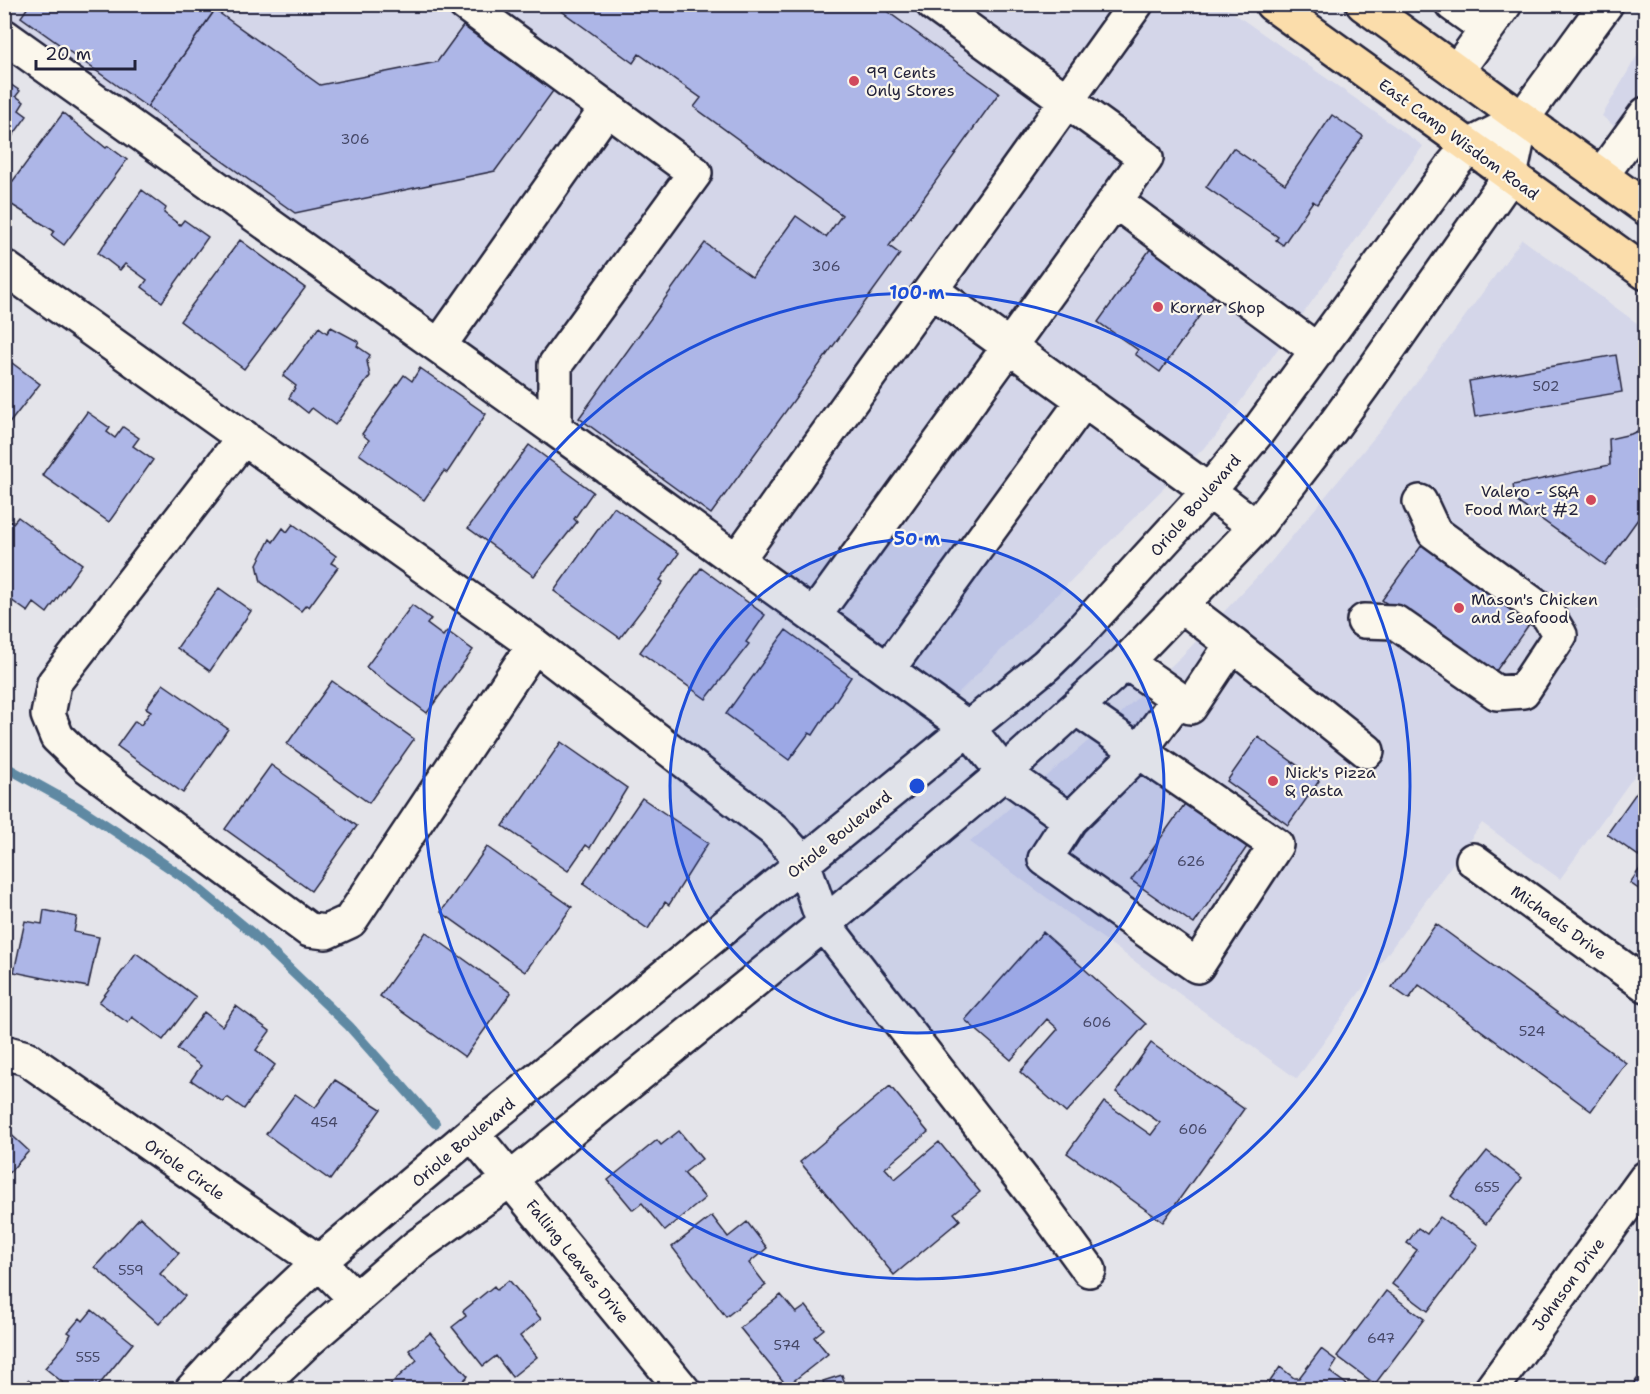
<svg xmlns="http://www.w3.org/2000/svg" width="1650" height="1394" font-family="'Shantell Sans',sans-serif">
  <rect width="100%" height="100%" fill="#e4e4ea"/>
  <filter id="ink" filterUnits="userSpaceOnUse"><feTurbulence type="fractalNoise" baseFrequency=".0167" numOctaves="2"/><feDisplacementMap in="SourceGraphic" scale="12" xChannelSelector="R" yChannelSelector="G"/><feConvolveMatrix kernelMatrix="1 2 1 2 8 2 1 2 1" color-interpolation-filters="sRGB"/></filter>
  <g filter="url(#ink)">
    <path fill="#d4d6e9" d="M5 4 1222 5 1423 146 1215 437 938 713 5 41Z
      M1645 42V152L1602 116Z
      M1522 239 1645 329 1646 597 1635 611 1645 619V761L1560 879 1482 823 1297 1079 970 842 1121 713 1184 654 1270 563 1388 421Z"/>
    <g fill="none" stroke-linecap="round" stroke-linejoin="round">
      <path stroke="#5f89a3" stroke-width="10" d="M4 766 78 807 130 841 189 881 252 933 349 1026 435 1123"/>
    </g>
    <path fill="#adb6e7" stroke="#22223b" stroke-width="1.5" d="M30 4H219L147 107 21 17Z
      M552 4H877L999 93 889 246 900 254 711 514 579 418 705 243 752 277 796 216 826 237 842 215 694 107 701 98 639 54 633 63Z
      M215 10 320 85 437 62 463 26 553 91 495 171 295 213 147 107Z
      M4 80 20 91 16 96 24 102 19 110 27 116 4 148Z
      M63 113 106 148 108 146 127 160 64 245 51 235 54 231 4 200V193Z
      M1332 115 1363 136 1317 204 1313 201 1283 245 1276 240 1278 237 1206 187 1233 148 1285 184Z
      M142 190 166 208 164 213 180 225 184 220 208 237 162 302 142 287 147 280 125 264 120 270 98 253Z
      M240 240 305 288 244 369 180 321Z
      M1151 248 1217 291 1160 372 1135 354 1138 350 1098 322Z
      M319 327 327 333 331 327 359 342 357 346 370 355 367 361 370 376 335 425 312 408 308 413 289 398 296 386 283 376Z
      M1616 355 1622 392 1475 417 1469 381Z
      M4 357 40 384 4 430Z
      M420 368 486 414 447 473 444 471 424 500 359 454 369 440 362 434 404 375 412 381Z
      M87 412 110 428 107 432 115 438 123 427 139 438 133 446 153 460 109 522 42 475Z
      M1646 427V508L1605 565 1516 501 1513 485 1610 465 1609 439 1631 434Z
      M529 445 593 492 574 519 577 522 534 576 468 528Z
      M614 507 679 553 660 580 663 582 620 638 554 591Z
      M18 517 82 564 47 613 34 603 28 612 4 595V528L10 521 13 523Z
      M293 524 336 556 331 563 338 567 309 607 306 605 301 611 261 582 257 564 270 539 273 542 283 528 287 532Z
      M1427 538 1535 616 1491 678 1382 600Z
      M701 568 765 615 746 642 749 644 706 699 640 652Z
      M219 588 251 611 210 671 177 648Z
      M412 605 431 619 427 624 443 636 447 631 473 650 427 713 366 667Z
      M786 630 851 677 813 735 809 733 789 760 726 714Z
      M332 681 414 739 369 803 287 744Z
      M163 684 228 729 183 793 117 746 135 721 141 725 151 711 146 708Z
      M1258 737 1319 781 1288 825 1227 781Z
      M561 742 627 788 590 848 586 845 568 871 503 826Z
      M271 765 357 826 311 891 225 829Z
      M1646 779V856L1643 859 1607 834Z
      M642 798 708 843 669 905 665 902 648 929 583 884Z
      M1189 798 1251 841 1194 924 1131 880Z
      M487 847 572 907 525 972 441 912Z
      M1646 860V894L1630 883Z
      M44 910 77 917 74 932 99 937 88 987 14 972 25 921 42 924Z
      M1436 924 1626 1063 1591 1111 1419 985 1409 999 1392 987Z
      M426 932 511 993 465 1057 380 996Z
      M1043 932 1146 1024 1066 1113 1020 1072 1058 1029 1047 1019 1011 1060 965 1020Z
      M136 953 196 997 163 1040 132 1017 128 1023 99 1002Z
      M236 1006 270 1031 256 1050 275 1065 244 1109 227 1097 223 1102 191 1080 201 1066 177 1049 204 1012 222 1026Z
      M1151 1043 1244 1109 1163 1222 1067 1153 1104 1102 1151 1135 1160 1123 1116 1092Z
      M335 1080 381 1109 330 1180 266 1134 295 1094 315 1108Z
      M890 1086 928 1132 885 1168 895 1179 939 1142 980 1192 954 1213 960 1220 894 1275 800 1162Z
      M4 1128 29 1151 4 1178Z
      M679 1131 702 1159 684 1173 705 1198 665 1231 642 1203 633 1210 608 1180 657 1140 661 1145Z
      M1487 1151 1522 1178 1486 1224 1451 1196Z
      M712 1216 728 1237 747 1222 767 1248 749 1263 766 1285 726 1317 672 1247Z
      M140 1217 179 1253 160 1274 185 1296 159 1324 95 1267Z
      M1440 1217 1478 1245 1428 1311 1392 1284 1417 1250 1407 1243 1418 1228 1427 1234Z
      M509 1280 541 1319 520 1336 537 1357 512 1377 496 1356 483 1366 452 1327 466 1316 463 1311 494 1286 497 1290Z
      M1386 1291 1424 1319 1375 1384 1337 1356Z
      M781 1295 796 1313 806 1306 824 1329 814 1337 828 1354 787 1386 740 1328Z
      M92 1310 133 1343 95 1390H72L45 1368 64 1346 71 1334 68 1332 80 1318 83 1321Z
      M430 1333 468 1376 453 1390H384L417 1360 409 1350Z
      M1321 1349 1337 1361 1330 1372 1354 1390H1264L1280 1367 1294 1378H1299Z
      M842 1375 847 1390H825L823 1381Z
      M1637 1379 1646 1385V1390H1629Z
      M28 1380 41 1390H21Z"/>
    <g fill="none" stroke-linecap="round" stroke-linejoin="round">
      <g stroke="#22223b" stroke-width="38">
        <path id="minor" d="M465 4 695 173 555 365V429L968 728 1004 773 1070 820 1045 859 1197 966 1276 845 1076 708
          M1452 4 1487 29
          M4 36 555 429
          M1456 72 1505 4
          M1601 176 1646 114
          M1115 201 1318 351
          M4 267 534 645
          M931 290 1209 491 1256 527
          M439 346 607 108
          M244 437 54 683 48 715 57 737 87 766 309 930 326 932 350 921 534 645 774 830 803 862 824 924 1038 1200 1089 1270
          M737 560 1136 4
          M814 616 1146 158 933 4
          M1364 621 1395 622 1497 693 1523 691 1560 635 1548 615 1434 532 1420 502
          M1232 644 1367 751
          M1126 662 1190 707 1232 644 1181 605
          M888 669 1084 400
          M1070 820 1139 752 1178 699
          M1473 860 1646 985
          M4 1052 26 1058 319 1262 356 1299
          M472 1133 683 1390
          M192 1390 248 1329 319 1262 472 1133 1046 665 1079 633 1209 491 1259 430 1453 165 1469 146 1522 119
          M256 1390 304 1344 416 1247 511 1179 824 924 1004 773 1126 662 1181 605 1256 527 1327 435 1364 384 1510 176 1522 119 1606 4
          M1491 1390 1646 1178"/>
      </g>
      <g stroke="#22223b" stroke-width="38">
        <path id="major" d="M1272 4 1646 273
          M1363 4 1646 208"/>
      </g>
      <use href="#minor" stroke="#fbf7ec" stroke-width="33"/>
      <use href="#major" stroke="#fbddab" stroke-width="33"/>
    </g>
  </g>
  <circle cx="917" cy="786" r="247" fill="#1d4ed8" fill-opacity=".12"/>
  <g fill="none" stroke="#1d4ed8" stroke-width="3">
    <circle cx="917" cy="786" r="247"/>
    <circle cx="917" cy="786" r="493"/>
  </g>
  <g fill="#d1495b" stroke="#fbf7ec" stroke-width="2">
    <circle cx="854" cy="81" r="6"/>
    <circle cx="1158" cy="307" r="6"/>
    <circle cx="1591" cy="500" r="6"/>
    <circle cx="1459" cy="608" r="6"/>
    <circle cx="1273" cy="781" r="6"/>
  </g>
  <g text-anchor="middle" stroke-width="4.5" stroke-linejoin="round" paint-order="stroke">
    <g font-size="14" fill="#454766">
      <text x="355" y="144">306</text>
      <text x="826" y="271">306</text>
      <text x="1546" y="391">502</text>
      <text x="1191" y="866">626</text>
      <text x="1097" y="1027">606</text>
      <text x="1532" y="1036">524</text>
      <text x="324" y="1127">454</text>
      <text x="1193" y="1134">606</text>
      <text x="1487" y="1192">655</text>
      <text x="131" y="1275">559</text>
      <text x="1381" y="1343">647</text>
      <text x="787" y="1350">574</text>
      <text x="88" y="1362">555</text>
    </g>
    <g font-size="16" fill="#22223b" stroke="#fbf7ec" text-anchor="start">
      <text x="866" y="78">99 Cents<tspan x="866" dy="18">Only Stores</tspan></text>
      <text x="1170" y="313">Korner Shop</text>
      <text x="1579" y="497" text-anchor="end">Valero - S&amp;A<tspan x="1579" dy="18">Food Mart #2</tspan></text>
      <text x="1471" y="605">Mason's Chicken<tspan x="1471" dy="18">and Seafood</tspan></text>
      <text x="1285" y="778">Nick's Pizza<tspan x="1285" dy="18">&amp; Pasta</tspan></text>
    </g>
    <g font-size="16" fill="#22223b" stroke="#fbf7ec">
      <text transform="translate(1459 139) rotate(36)" y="6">East Camp Wisdom Road</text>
      <text transform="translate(1195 505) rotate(-49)" y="6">Oriole Boulevard</text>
      <text transform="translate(839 834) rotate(-39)" y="6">Oriole Boulevard</text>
      <text transform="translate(1559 922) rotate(36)" y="6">Michaels Drive</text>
      <text transform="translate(463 1142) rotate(-40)" y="6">Oriole Boulevard</text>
      <text transform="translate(185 1169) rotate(35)" y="6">Oriole Circle</text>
      <text transform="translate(578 1261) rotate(51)" y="6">Falling Leaves Drive</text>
      <text transform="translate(1568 1284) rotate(-54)" y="6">Johnson Drive</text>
    </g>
  </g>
  <circle cx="917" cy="786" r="9" fill="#1d4ed8" stroke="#fbf7ec" stroke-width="3"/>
  <g font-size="18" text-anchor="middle" font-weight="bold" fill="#1d4ed8" stroke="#fbf7ec" stroke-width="4.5" stroke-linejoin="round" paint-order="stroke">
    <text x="917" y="299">100 m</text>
    <text x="917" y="545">50 m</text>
  </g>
  <rect width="1650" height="1394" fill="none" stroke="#fbf7ec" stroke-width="24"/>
  <rect x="12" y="12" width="1626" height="1370" fill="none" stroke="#22223b" stroke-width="2" filter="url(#ink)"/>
  <path d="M36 60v9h99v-9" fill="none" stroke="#22223b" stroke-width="3"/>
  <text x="45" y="60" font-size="18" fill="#22223b" stroke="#fbf7ec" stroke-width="4.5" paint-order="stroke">20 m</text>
</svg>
